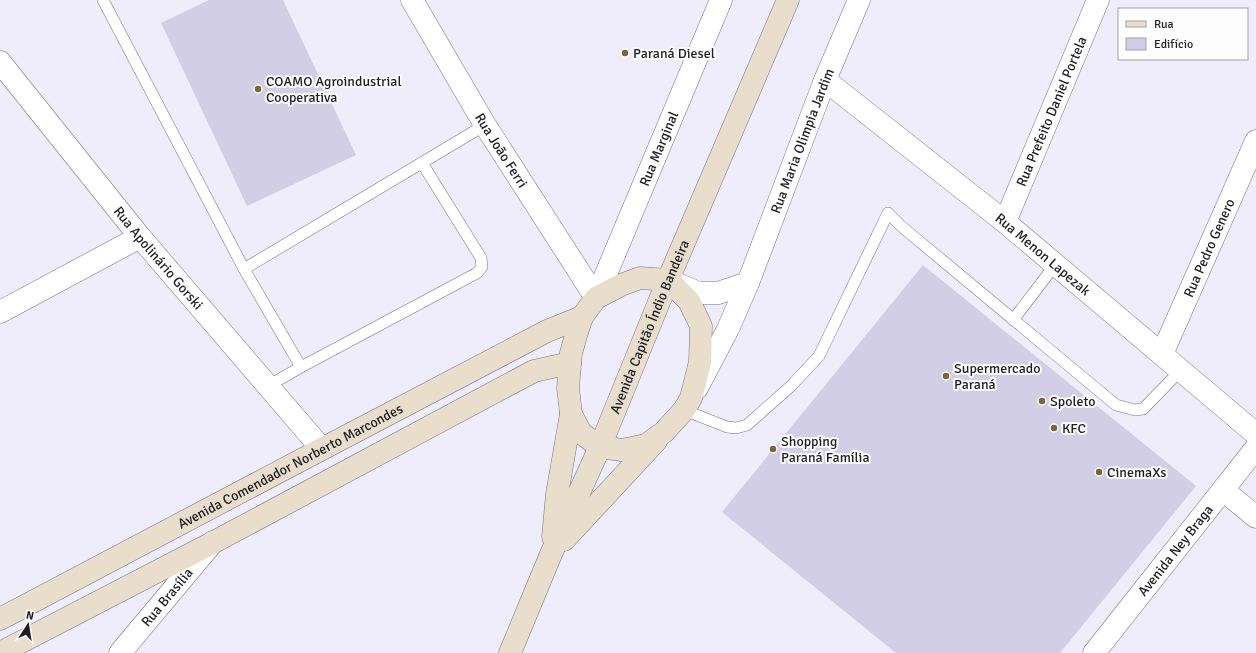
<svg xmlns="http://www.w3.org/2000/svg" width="1256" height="653" font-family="Signika,sans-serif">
  <rect width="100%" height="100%" fill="#efedfc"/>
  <path fill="#d1cee6" d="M209 0H283L356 155 247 206 161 23Z
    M923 265 1196 486 1060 653H896L722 512Z"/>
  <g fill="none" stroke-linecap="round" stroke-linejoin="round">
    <g stroke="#747287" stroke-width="12">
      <path id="lane" d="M103 0 244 269 485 125
        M244 269 301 367 268 386
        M1013 320 1055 265
        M301 367 477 273 482 267 481 258 422 163
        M684 410 727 427 736 428 747 425 791 386 819 356 888 213 901 226 1116 405 1135 410 1143 409 1181 370"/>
    </g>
    <g stroke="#747287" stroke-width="23">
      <g id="street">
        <path id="s1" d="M412 0 485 125 596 298"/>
        <path id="s2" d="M0 62 140 237 322 449"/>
        <path id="s3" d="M825 80 1005 222 1256 434"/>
        <path id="s4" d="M1005 222 1098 0"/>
        <path d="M668 280 699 293H718L748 283"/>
        <path id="s5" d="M596 298 721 0"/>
        <path d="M0 312 140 237"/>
        <path id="s6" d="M1162 354 1256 141"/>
        <path id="s7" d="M697 388 728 329 748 283 825 80 859 0"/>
        <path d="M1223 490 1256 517"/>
        <path id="s8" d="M120 653 213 542"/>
        <path id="s9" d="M1094 653 1256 448"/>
      </g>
    </g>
    <g stroke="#747287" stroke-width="23">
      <g id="secondary">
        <path d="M640 278 668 280 689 301 701 326 700 362 691 398 684 410 664 432 646 445 622 450 600 447 581 433 571 414 568 388 571 353 577 332 582 317 596 298 621 285Z"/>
        <path d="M553 537 557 494 571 414"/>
        <path d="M564 540 656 441"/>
        <path id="s10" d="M0 619 322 449 547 331 582 317"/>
        <path d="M0 653 214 542 534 371 570 363"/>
        <path id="s11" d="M510 653 551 554 600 447 668 280 788 0"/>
      </g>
    </g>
    <use href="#lane" stroke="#fff" stroke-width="11"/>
    <use href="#street" stroke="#fff" stroke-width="22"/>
    <use href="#secondary" stroke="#e8decb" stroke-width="22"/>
  </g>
  <g fill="#7c6535" stroke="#fdfdfd" stroke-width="1.5">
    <circle cx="625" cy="53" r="4"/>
    <circle cx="258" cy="89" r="4"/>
    <circle cx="946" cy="376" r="4"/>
    <circle cx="1042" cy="401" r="4"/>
    <circle cx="1054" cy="428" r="4"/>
    <circle cx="773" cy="449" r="4"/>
    <circle cx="1099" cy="472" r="4"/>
  </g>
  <g text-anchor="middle" stroke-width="4" stroke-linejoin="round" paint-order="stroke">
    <g font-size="14" fill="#1d1c24" stroke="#fdfdfd" text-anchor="start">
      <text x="633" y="58">Paraná Diesel</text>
      <text x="266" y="86">COAMO Agroindustrial<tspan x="266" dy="16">Cooperativa</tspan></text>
      <text x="954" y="373">Supermercado<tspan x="954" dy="16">Paraná</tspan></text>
      <text x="1050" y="406">Spoleto</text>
      <text x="1062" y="433">KFC</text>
      <text x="781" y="446">Shopping<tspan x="781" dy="16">Paraná Família</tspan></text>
      <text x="1107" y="477">CinemaXs</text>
    </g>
    <g font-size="14" fill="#1d1c24" stroke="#fdfdfd">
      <text dy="5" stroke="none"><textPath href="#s4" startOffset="120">Rua Prefeito Daniel Portela</textPath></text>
      <text dy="5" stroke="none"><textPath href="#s7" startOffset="269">Rua Maria Olimpia Jardim</textPath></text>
      <text dy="5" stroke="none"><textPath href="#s5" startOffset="162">Rua Marginal</textPath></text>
      <text dy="5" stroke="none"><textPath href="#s1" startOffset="175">Rua João Ferri</textPath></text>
      <text dy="5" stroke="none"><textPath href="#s6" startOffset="116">Rua Pedro Genero</textPath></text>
      <text dy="5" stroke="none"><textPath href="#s3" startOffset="279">Rua Menon Lapezak</textPath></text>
      <text dy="5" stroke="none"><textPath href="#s2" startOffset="252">Rua Apolinário Gorski</textPath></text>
      <text dy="5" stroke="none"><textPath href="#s11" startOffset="355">Avenida Capitão Índio Bandeira</textPath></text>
      <text dy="5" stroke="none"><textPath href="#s10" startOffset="328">Avenida Comendador Norberto Marcondes</textPath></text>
      <text dy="5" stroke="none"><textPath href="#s9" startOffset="131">Avenida Ney Braga</textPath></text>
      <text dy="5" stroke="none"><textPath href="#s8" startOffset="73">Rua Brasília</textPath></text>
    </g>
  </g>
  <rect x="1118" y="8" width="130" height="52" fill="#fdfdfd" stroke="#a3a3a6"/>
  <rect x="1126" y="21" width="20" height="6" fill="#e8decb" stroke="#a3a3a6"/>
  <text x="1154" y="28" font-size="12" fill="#1d1c24">Rua</text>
  <rect x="1126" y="38" width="20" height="12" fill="#d1cee6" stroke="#a3a3a6"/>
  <text x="1154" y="48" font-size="12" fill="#1d1c24">Edifício</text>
  <g transform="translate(28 625) rotate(12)" stroke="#fdfdfd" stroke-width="3" paint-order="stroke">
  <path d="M0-3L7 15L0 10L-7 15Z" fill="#1d1c24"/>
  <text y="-6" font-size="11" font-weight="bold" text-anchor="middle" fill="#1d1c24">N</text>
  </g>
</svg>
